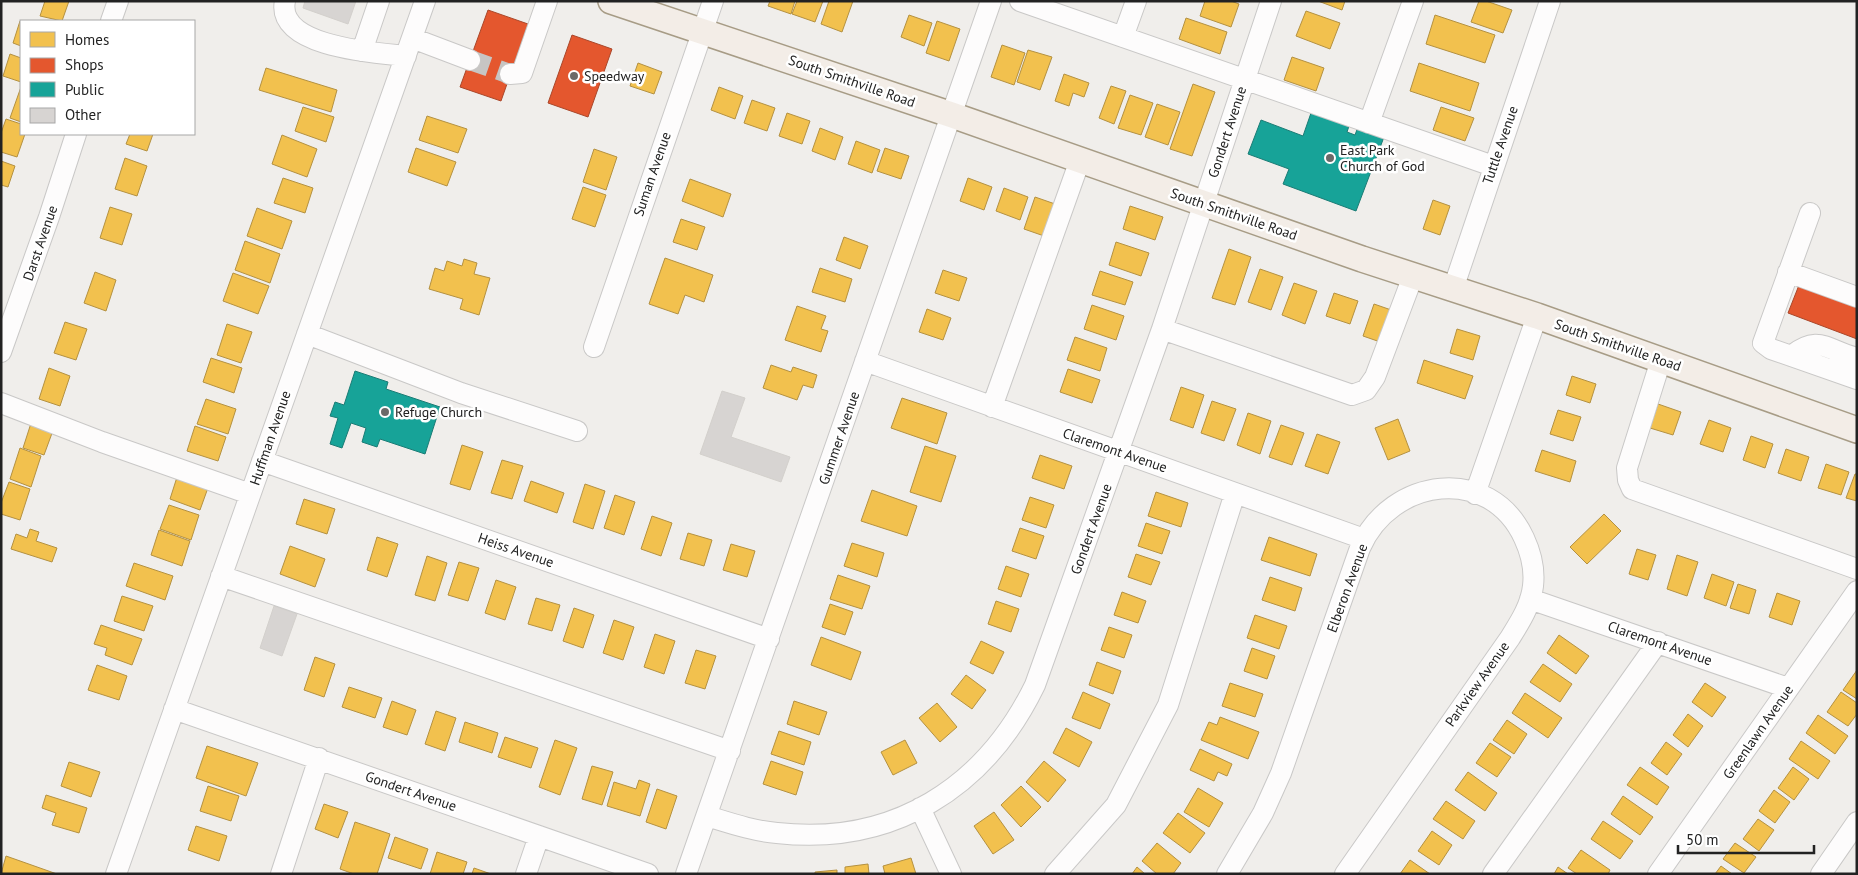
<svg xmlns="http://www.w3.org/2000/svg" width="1858" height="875" font-family="'PT Sans',sans-serif">
  <rect width="100%" height="100%" fill="#f0eeeb"/>
  <path fill="#f2c14e" stroke="#b49141" d="M45 1H69L62 21 40 16Z
    M770 1H795L791 14 768 6Z
    M797 1H823L815 22 792 14Z
    M829 1H853L842 32 821 24Z
    M1205 1H1231L1239 4 1231 27 1200 16Z
    M1318 1H1345L1342 10Z
    M1479 1H1486L1512 10 1503 33 1471 22Z
    M1306 11 1340 23 1330 49 1296 36Z
    M909 15 932 23 924 46 901 37Z
    M1435 15 1495 35 1485 63 1426 44Z
    M1186 18 1227 32 1220 54 1179 39Z
    M20 21H21V46L13 43Z
    M937 21 960 29 949 61 926 53Z
    M1002 45 1025 53 1014 85 991 77Z
    M1028 50 1052 57 1040 90 1017 82Z
    M10 54 21 58V82L3 76Z
    M1292 57 1324 68 1316 91 1284 80Z
    M638 63 662 72 654 94 630 86Z
    M1419 63 1479 83 1470 111 1410 91Z
    M266 68 337 90 331 112 259 90Z
    M1064 74 1089 83 1084 97 1073 93 1069 106 1055 101Z
    M1193 84 1215 92 1192 156 1170 149Z
    M1111 86 1126 91 1114 124 1099 118Z
    M21 87V122L10 118Z
    M719 87 743 96 735 119 711 110Z
    M1130 95 1153 103 1141 135 1118 128Z
    M752 100 775 108 767 131 744 123Z
    M1157 104 1180 112 1168 145 1145 137Z
    M303 107 334 117 326 142 295 131Z
    M1441 107 1474 118 1465 141 1433 130Z
    M787 113 810 121 802 144 779 136Z
    M427 116 467 129 458 153 419 140Z
    M6 119 21 124V134H25L17 157 1 152V133Z
    M820 128 843 137 835 160 812 151Z
    M130 134H153L147 151 126 144Z
    M282 135 317 149 307 177 272 164Z
    M856 141 880 150 872 173 848 164Z
    M416 148 456 162 447 186 408 172Z
    M885 148 909 156 901 179 877 171Z
    M594 149 617 157 606 190 583 182Z
    M125 158 147 166 137 196 115 189Z
    M1 161 15 166 8 187 1 185Z
    M283 178 313 188 305 213 274 203Z
    M968 178 992 187 984 210 960 201Z
    M690 179 731 194 723 217 682 201Z
    M583 187 606 195 595 227 572 219Z
    M1004 188 1028 197 1020 220 996 211Z
    M1035 197 1058 205 1047 237 1024 229Z
    M1433 200 1450 206 1440 235 1423 229Z
    M1130 206 1163 217 1155 240 1123 229Z
    M110 207 132 214 122 245 100 238Z
    M257 208 292 221 282 249 247 236Z
    M681 219 705 227 697 250 673 242Z
    M844 237 868 246 860 269 836 260Z
    M245 241 280 254 270 283 235 270Z
    M1116 242 1149 253 1141 276 1109 265Z
    M1229 249 1251 257 1235 305 1212 298Z
    M665 258 713 275 704 302 685 295 678 314 649 304Z
    M464 259 477 263 474 274 490 278 479 315 460 309 463 299 429 289 435 268 444 271 447 261 462 266Z
    M820 268 852 279 845 302 812 292Z
    M1260 269 1283 277 1271 310 1248 302Z
    M943 270 967 278 959 301 935 293Z
    M1100 271 1133 282 1125 305 1092 295Z
    M95 272 116 280 106 311 84 303Z
    M233 273 269 286 258 314 223 301Z
    M1294 283 1317 291 1305 324 1282 315Z
    M1334 293 1358 301 1350 324 1326 316Z
    M1374 304 1397 312 1386 344 1363 336Z
    M1092 305 1124 316 1116 340 1084 329Z
    M797 306 826 316 821 329 828 331 821 352 785 340Z
    M927 309 951 318 943 340 919 332Z
    M65 322 87 329 76 360 54 353Z
    M227 324 252 332 241 363 217 355Z
    M1457 329 1480 336 1473 360 1450 353Z
    M1075 337 1107 348 1100 371 1067 360Z
    M211 358 242 368 234 393 203 382Z
    M1424 360 1473 376 1465 399 1417 383Z
    M771 365 791 372 793 367 817 375 813 388 803 385 797 400 763 388Z
    M49 368 70 376 60 406 39 399Z
    M1068 369 1100 380 1092 403 1060 392Z
    M1572 376 1596 384 1590 403 1566 395Z
    M1181 387 1204 395 1193 428 1170 420Z
    M902 398 947 413 937 444 891 428Z
    M206 399 236 409 228 434 197 424Z
    M1212 401 1236 409 1224 441 1201 433Z
    M1658 404 1681 412 1673 435 1650 428Z
    M1558 410 1581 417 1573 441 1550 434Z
    M1248 413 1271 421 1260 454 1237 445Z
    M33 417 55 425 44 455 23 448Z
    M1398 419 1410 451 1388 460 1375 428Z
    M1709 420 1731 428 1723 452 1700 444Z
    M1281 425 1304 433 1292 465 1269 457Z
    M195 426 226 437 218 461 187 451Z
    M1317 434 1340 442 1328 474 1305 466Z
    M1751 436 1773 444 1765 468 1743 460Z
    M462 445 483 452 470 490 450 484Z
    M925 446 956 456 941 502 910 492Z
    M20 448 41 456 31 487 10 479Z
    M1786 449 1809 457 1801 481 1778 473Z
    M1542 450 1576 461 1570 482 1535 471Z
    M1040 455 1072 466 1064 489 1032 478Z
    M502 460 523 466 512 499 491 493Z
    M1826 464 1849 472 1841 495 1818 488Z
    M178 474 209 485 200 510 170 499Z
    M1855 474H1857V501L1846 498Z
    M531 481 564 493 557 513 524 501Z
    M9 482 30 489 20 520 1 514V503Z
    M585 484 605 491 593 529 573 522Z
    M872 490 917 506 907 536 861 521Z
    M1156 492 1188 503 1181 527 1148 516Z
    M615 495 635 502 624 535 604 528Z
    M1030 497 1054 505 1046 528 1022 520Z
    M304 499 335 509 327 534 296 524Z
    M169 505 199 515 191 540 160 529Z
    M1604 514 1621 531 1587 564 1570 547Z
    M652 516 672 523 661 556 641 549Z
    M1146 523 1170 531 1162 554 1138 546Z
    M1020 528 1044 536 1036 559 1012 551Z
    M30 529 39 532 36 541 57 548 52 562 11 549 16 534 27 538Z
    M159 530 190 541 182 566 151 555Z
    M688 533 712 540 704 566 680 559Z
    M377 537 398 544 387 577 367 570Z
    M1269 537 1317 554 1310 576 1261 560Z
    M852 543 884 553 877 577 844 566Z
    M731 544 755 551 747 577 723 570Z
    M290 546 325 559 315 587 280 574Z
    M1637 549 1656 555 1648 580 1629 574Z
    M1136 554 1160 562 1151 585 1128 577Z
    M1677 555 1698 562 1687 596 1667 589Z
    M427 556 447 563 435 601 415 595Z
    M459 562 479 568 468 601 448 595Z
    M134 563 173 576 165 600 126 586Z
    M1006 566 1029 574 1021 597 998 589Z
    M1712 574 1734 582 1726 606 1704 598Z
    M838 575 870 586 862 609 830 599Z
    M1270 577 1302 588 1295 611 1262 600Z
    M496 580 516 587 505 620 485 613Z
    M1738 584 1756 590 1749 614 1730 608Z
    M1122 592 1146 601 1138 623 1114 615Z
    M1777 593 1800 601 1792 625 1769 617Z
    M122 596 153 606 144 631 114 621Z
    M536 598 560 605 552 631 528 624Z
    M996 601 1019 609 1011 632 988 624Z
    M830 604 853 612 845 635 822 627Z
    M574 608 594 615 583 648 563 641Z
    M1255 615 1287 626 1279 649 1247 638Z
    M614 620 634 627 623 660 603 653Z
    M101 625 142 639 132 665 105 655 107 648 94 644Z
    M1109 627 1132 635 1124 658 1101 650Z
    M655 634 675 641 664 674 644 667Z
    M1559 635 1589 656 1576 674 1547 653Z
    M821 637 861 652 851 680 811 665Z
    M981 641 1004 652 993 674 970 663Z
    M1252 648 1275 656 1267 679 1244 671Z
    M696 650 716 656 705 689 685 683Z
    M315 657 335 664 324 697 304 690Z
    M1097 662 1121 671 1113 694 1089 685Z
    M1543 664 1572 684 1560 702 1530 682Z
    M97 665 127 676 119 700 88 690Z
    M1857 670V699L1843 690Z
    M966 675 986 690 972 709 951 694Z
    M1230 683 1263 694 1255 717 1222 706Z
    M1705 683 1726 697 1712 717 1692 702Z
    M349 687 382 698 375 718 342 707Z
    M1083 692 1110 704 1100 729 1072 718Z
    M1841 692 1857 703V714L1848 726 1827 712Z
    M1525 693 1562 718 1548 738 1512 713Z
    M392 701 416 710 407 735 383 727Z
    M794 701 827 712 819 735 787 724Z
    M937 703 957 727 940 742 919 718Z
    M436 711 456 718 445 751 425 744Z
    M1688 714 1703 726 1688 747 1673 735Z
    M1818 715 1848 736 1835 754 1806 733Z
    M1220 717 1259 732 1248 759 1201 740 1209 722 1217 725Z
    M1507 720 1527 734 1514 754 1493 740Z
    M465 722 498 733 492 753 459 742Z
    M1066 728 1092 742 1079 767 1053 753Z
    M779 731 811 742 804 765 771 754Z
    M505 737 538 748 531 768 498 757Z
    M555 740 577 748 560 795 539 787Z
    M905 740 917 763 893 775 881 752Z
    M1801 741 1830 761 1818 779 1789 759Z
    M1666 742 1682 754 1667 775 1651 763Z
    M1490 743 1511 757 1497 777 1476 763Z
    M207 746 258 763 246 796 196 778Z
    M1200 749 1232 764 1227 776 1218 772 1214 781 1190 770Z
    M771 761 803 772 796 795 763 784Z
    M1044 761 1066 780 1048 802 1026 782Z
    M69 762 100 772 91 797 61 786Z
    M592 766 613 772 602 805 582 799Z
    M1640 767 1669 787 1657 805 1627 785Z
    M1793 767 1809 779 1794 800 1778 788Z
    M1468 772 1497 793 1485 811 1455 790Z
    M639 780 650 784 640 816 607 806 614 782 636 789Z
    M208 786 239 796 231 821 200 811Z
    M1021 786 1041 807 1021 827 1001 805Z
    M1198 788 1223 803 1209 827 1184 812Z
    M657 789 677 796 666 829 646 822Z
    M1774 790 1790 802 1775 823 1759 811Z
    M46 795 87 808 79 833 52 825 56 813 42 808Z
    M1623 796 1653 817 1640 835 1611 814Z
    M1446 801 1475 821 1463 839 1433 819Z
    M324 804 348 812 338 838 315 829Z
    M994 812 1014 840 993 854 974 826Z
    M1178 813 1205 833 1190 853 1163 833Z
    M1758 819 1774 830 1759 851 1743 839Z
    M1603 821 1633 841 1620 859 1591 839Z
    M355 822 390 834 377 874H354L340 869Z
    M196 826 227 836 219 861 188 850Z
    M1432 831 1452 845 1439 865 1418 851Z
    M395 837 428 849 421 869 388 858Z
    M1157 843 1181 863 1173 874H1157L1142 861Z
    M1735 843 1756 857 1744 873 1723 859Z
    M1581 850 1610 870 1608 874H1577L1568 868Z
    M437 852 467 862 463 874H430Z
    M6 856 57 874H1Z
    M911 858 916 874H885L883 866Z
    M1410 860 1430 874H1400Z
    M868 864 869 874H845V867Z
    M1721 866 1732 874H1715Z
    M1137 867 1145 874H1132Z
    M1558 867 1568 874H1554Z
    M474 868 491 874H472Z
    M837 870V874H815V872Z"/>
  <path fill="#e4572e" stroke="#aa472a" d="M488 10 528 24 501 101 460 87Z
    M572 35 612 49 588 117 548 103Z
    M1801 280 1857 302V339L1788 313Z"/>
  <path fill="#17a398" stroke="#1a7c75" d="M1311 113 1349 126 1347 132 1355 135 1358 127 1384 137 1356 211 1283 184 1289 169 1248 154 1261 120 1303 136Z
    M355 371 388 382 386 389 440 407 425 454 380 439 377 447 362 442 366 428 351 423 342 448 330 444 338 418 330 416 335 402 344 405Z"/>
  <path fill="#d7d4d2" stroke="#d3d0cc" d="M305 1H356L348 24 303 8Z
    M722 391 745 398 731 437 790 457 781 482 700 454Z
    M274 606 297 614 282 656 260 648Z"/>
  <g fill="none" stroke-linecap="round" stroke-linejoin="round">
    <path stroke="#c7c5c3" stroke-width="20" stroke-dasharray="20 10" stroke-linecap="butt" d="M470 60 510 74"/>
    <g stroke="#c9c8c7" stroke-width="22">
      <path id="minor" d="M285 1C275 47 377 53 406 56
        M1020 1 1493 166
        M111 21 118 1
        M1123 37 1136 1
        M412 38 470 60
        M362 51 379 1
        M510 74 522 73 547 1
        M1369 123 1413 1
        M1810 213 1763 343 1771 349 1857 379
        M1788 272 1857 297
        M1453 289 1550 1
        M1162 329 1352 395 1366 390 1375 377 1413 276
        M307 334 461 393 577 431
        M594 347 713 1
        M1 352 49 217 76 134
        M1791 356C1819 334 1826 350 1857 358
        M1661 360 1627 468 1628 480 1632 489 1857 569
        M865 361 1364 539
        M1 403 102 442 250 494
        M992 407 1080 160
        M262 461 769 639
        M1475 494 1537 316
        M221 576 730 751
        M1530 599 1788 688
        M174 709 648 874
        M920 808 951 874
        M707 816C730 823 753 831 777 833 893 846 985 788 1035 685L1162 329 1271 1
        M116 874 425 1
        M281 874 319 758
        M526 874 539 836
        M686 874 991 1
        M1055 874 1116 805 1168 705 1235 493
        M1227 874 1263 813 1281 773 1360 548C1391 477 1490 464 1524 538 1531 553 1535 569 1533 586 1531 605 1520 622 1510 638L1345 874
        M1493 874 1658 642
        M1658 874 1857 591
        M1821 874 1857 822"/>
    </g>
    <g stroke="#a79c86" stroke-width="28">
      <path id="major" d="M611 1 952 115 1362 259 1537 316 1857 430"/>
    </g>
    <use href="#minor" stroke="#fdfcfc" stroke-width="20"/>
    <use href="#major" stroke="#f3ede7" stroke-width="25"/>
  </g>
  <g fill="#6a6968" stroke="#fff" stroke-width="2">
    <circle cx="574" cy="76" r="5"/>
    <circle cx="1330" cy="158" r="5"/>
    <circle cx="385" cy="412" r="5"/>
  </g>
  <g text-anchor="middle" stroke-width="5" stroke-linejoin="round" paint-order="stroke">
    <g font-size="14" fill="#222" stroke="#fff" text-anchor="start">
      <text x="584" y="81">Speedway</text>
      <text x="1340" y="155">East Park<tspan x="1340" dy="16">Church of God</tspan></text>
      <text x="395" y="417">Refuge Church</text>
    </g>
    <g font-size="14" fill="#222" stroke="#fff">
      <text transform="translate(852 81) rotate(19)" y="5">South Smithville Road</text>
      <text transform="translate(1227 132) rotate(-72)" y="5">Gondert Avenue</text>
      <text transform="translate(1500 145) rotate(-71)" y="5">Tuttle Avenue</text>
      <text transform="translate(652 174) rotate(-71)" y="5">Suman Avenue</text>
      <text transform="translate(1234 214) rotate(19)" y="5">South Smithville Road</text>
      <text transform="translate(40 243) rotate(-71)" y="5">Darst Avenue</text>
      <text transform="translate(1618 345) rotate(19)" y="5">South Smithville Road</text>
      <text transform="translate(270 438) rotate(-71)" y="5">Huffman Avenue</text>
      <text transform="translate(839 438) rotate(-71)" y="5">Gummer Avenue</text>
      <text transform="translate(1115 450) rotate(19)" y="5">Claremont Avenue</text>
      <text transform="translate(1091 529) rotate(-70)" y="5">Gondert Avenue</text>
      <text transform="translate(516 550) rotate(19)" y="5">Heiss Avenue</text>
      <text transform="translate(1347 588) rotate(-70)" y="5">Elberon Avenue</text>
      <text transform="translate(1660 643) rotate(19)" y="5">Claremont Avenue</text>
      <text transform="translate(1477 684) rotate(-55)" y="5">Parkview Avenue</text>
      <text transform="translate(1758 732) rotate(-55)" y="5">Greenlawn Avenue</text>
      <text transform="translate(411 791) rotate(19)" y="5">Gondert Avenue</text>
    </g>
  </g>
  <rect width="1858" height="875" fill="none" stroke="#222222" stroke-width="5"/>
  <rect x="20" y="20" width="175" height="115" fill="#ffffff" stroke="#a7a7a7"/>
  <rect x="30" y="32" width="25" height="15" fill="#f2c14e" stroke="#a7a7a7"/>
  <text x="65" y="45" font-size="15" fill="#222222">Homes</text>
  <rect x="30" y="58" width="25" height="15" fill="#e4572e" stroke="#a7a7a7"/>
  <text x="65" y="70" font-size="15" fill="#222222">Shops</text>
  <rect x="30" y="82" width="25" height="15" fill="#17a398" stroke="#a7a7a7"/>
  <text x="65" y="95" font-size="15" fill="#222222">Public</text>
  <rect x="30" y="108" width="25" height="15" fill="#d7d4d2" stroke="#a7a7a7"/>
  <text x="65" y="120" font-size="15" fill="#222222">Other</text>
  <path d="M1678 845v8h136v-8" fill="none" stroke="#222222" stroke-width="2.5"/>
  <text x="1686" y="845" font-size="15" fill="#222222" stroke="#ffffff" stroke-width="4" paint-order="stroke">50 m</text>
</svg>
